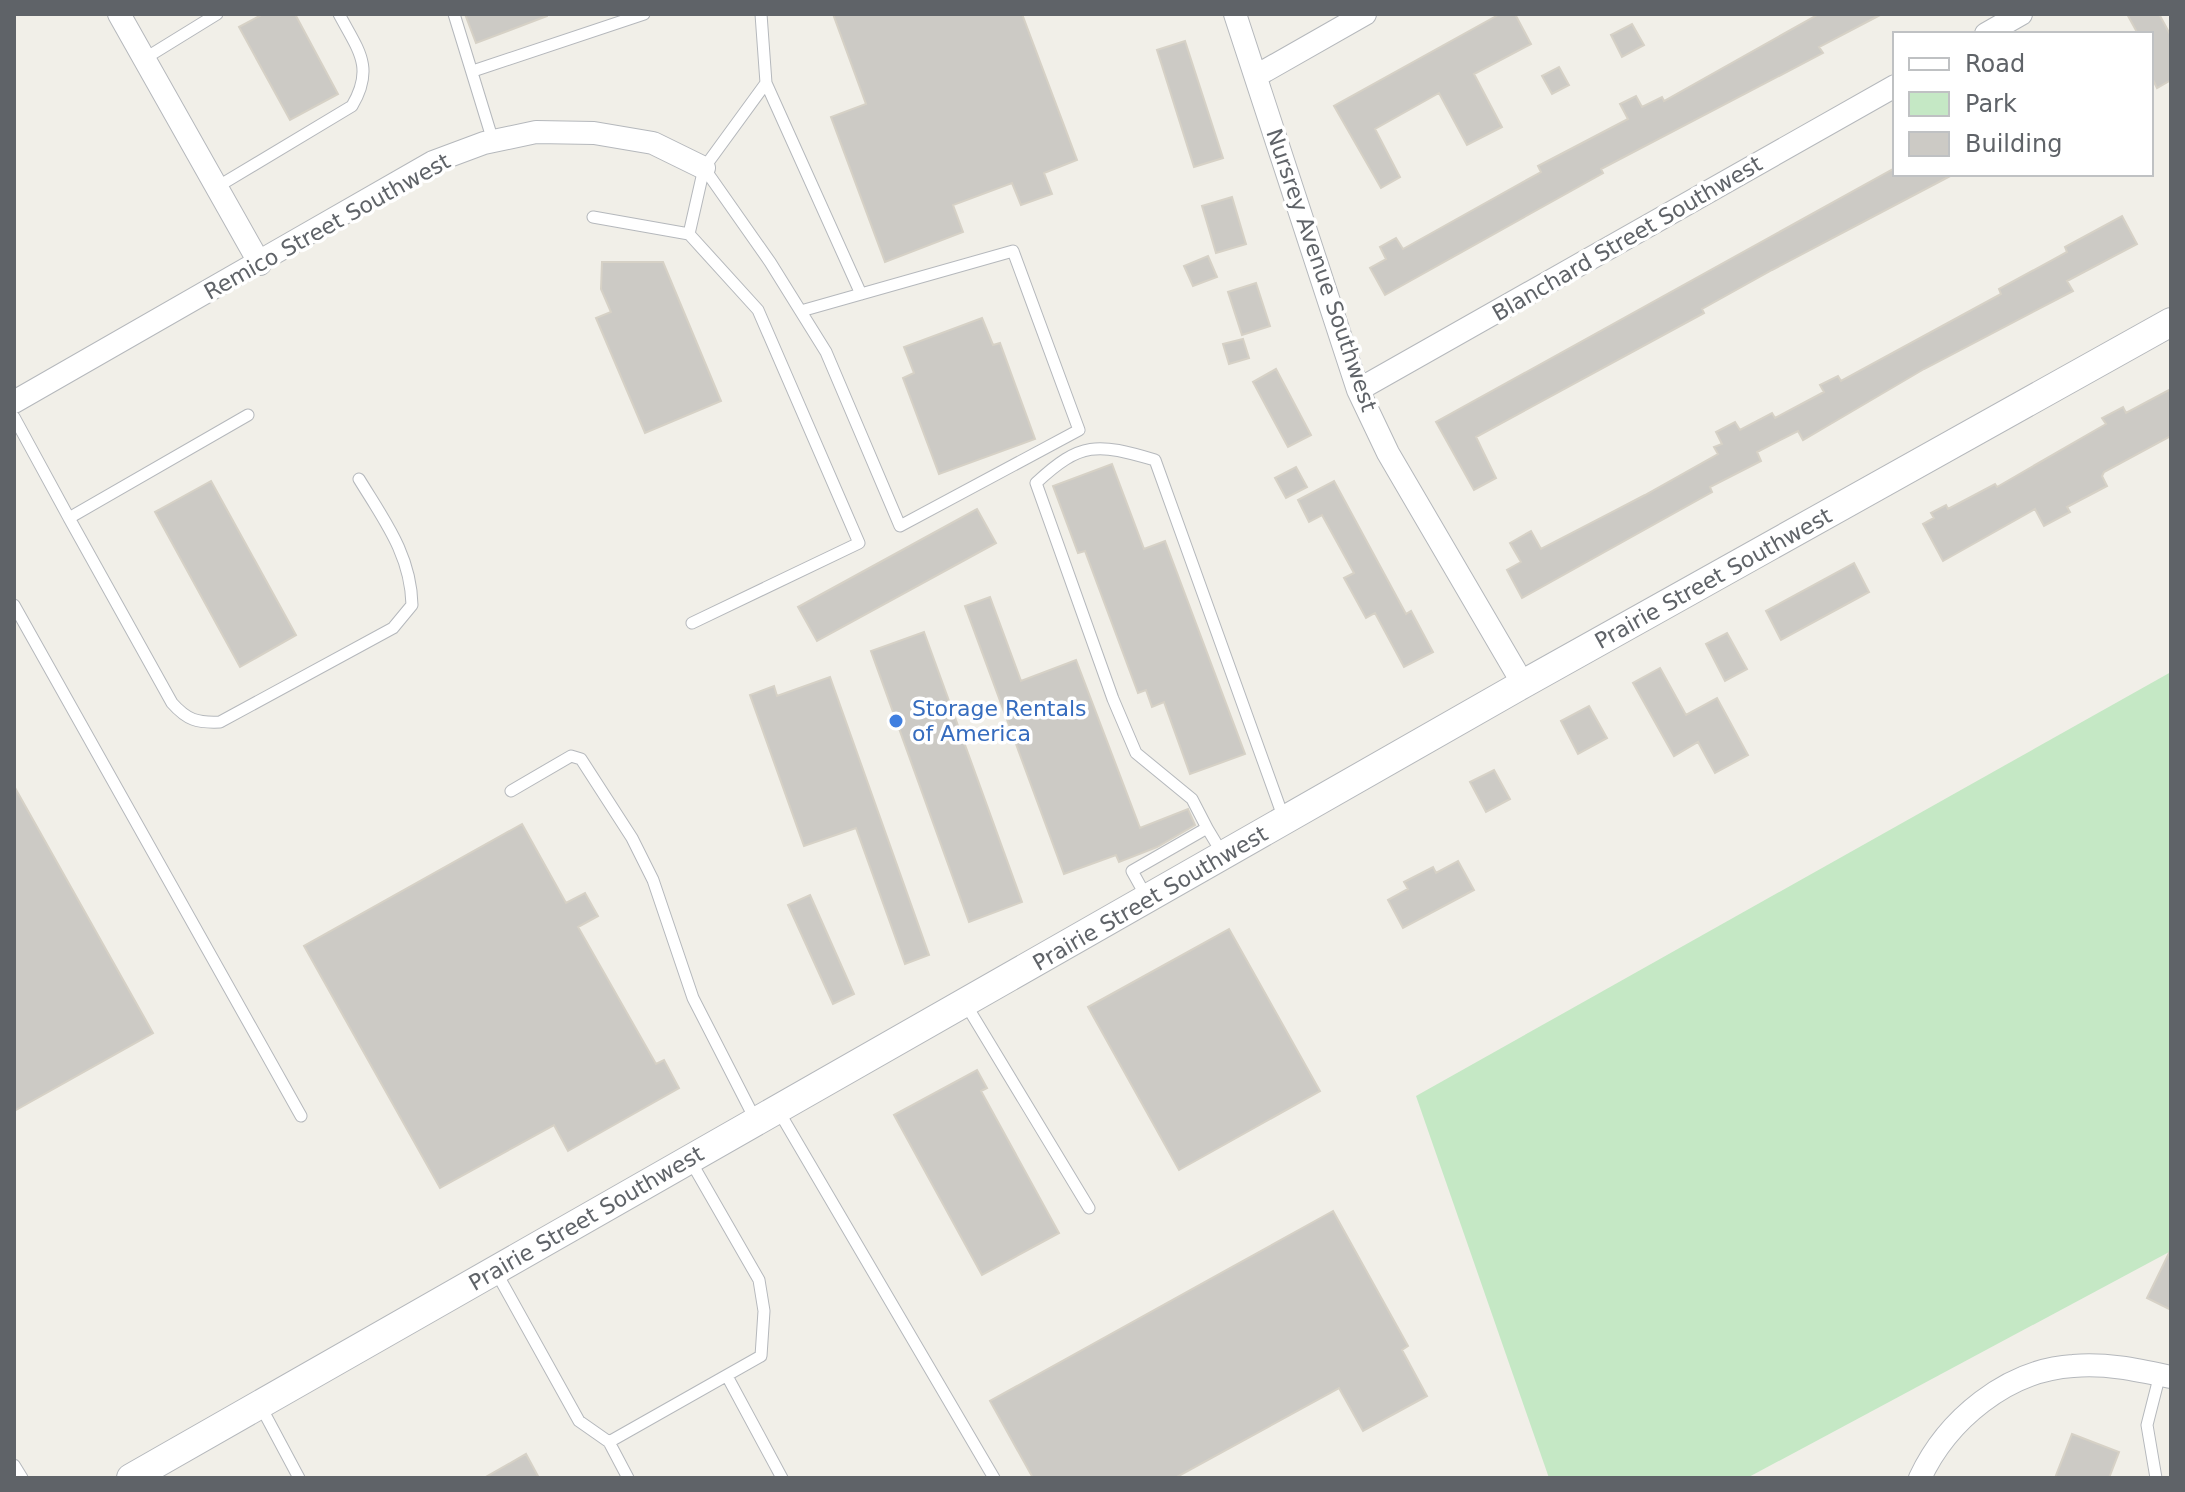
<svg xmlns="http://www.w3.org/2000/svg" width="2185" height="1492" font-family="'DejaVu Sans',sans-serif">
  <rect width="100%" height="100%" fill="#f1efe8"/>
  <path fill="#c5e8c5" d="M2171 672V1251L1747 1478H1549L1416 1096Z"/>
  <path fill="#cccac5" stroke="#d6d1c6" stroke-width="2" d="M263 14H295L338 94 290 120 239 27Z
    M465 14H547V16L476 43Z
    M833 14H1022L1077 160 1044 173 1052 194 1021 205 1012 183 953 205 963 232 885 262 831 117 866 104Z
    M1500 14H1515L1531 44 1474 74 1502 127 1467 145 1439 93 1375 129 1400 177 1381 188 1334 106Z
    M1819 14H1882L1819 47 1823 53 1601 169 1603 173 1385 295 1370 268 1386 259 1380 247 1396 238 1403 249 1541 172 1538 166 1628 119 1620 104 1636 96 1642 107 1662 97 1664 101Z
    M2127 14H2159L2171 36V80L2157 88 2151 76V34H2138Z
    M1632 24 1644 45 1622 57 1611 35Z
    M1185 41 1223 158 1194 167 1157 50Z
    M1559 67 1569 85 1552 94 1542 76Z
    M1895 168V174H1954L1772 270 1702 309 1704 313 1476 437 1496 478 1474 490 1436 422Z
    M1232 197 1246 244 1216 253 1202 206Z
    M2122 216 2137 244 2067 281 2073 291 1924 369 1803 440 1798 431 1757 452 1761 461 1710 487 1712 492 1522 598 1507 570 1521 562 1510 543 1531 531 1541 549 1645 495 1718 454 1714 447 1722 444 1716 432 1735 422 1740 430 1772 413 1775 418 1824 392 1820 385 1838 376 1841 381 2001 294 1999 289 2067 252 2065 247Z
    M1208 256 1217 277 1193 286 1184 266Z
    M602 262H663L721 401 645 433 596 318 611 312 601 289Z
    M1256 283 1270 326 1242 335 1228 292Z
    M982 318 993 345 1000 343 1035 439 939 474 903 378 914 373 904 347Z
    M1243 339 1249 358 1229 364 1223 344Z
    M1276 369 1311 435 1288 447 1253 382Z
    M2171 389V436L2104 472 2102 476 2107 486 2067 507 2070 512 2044 526 2035 509 1943 561 1923 524 1934 518 1931 513 1946 505 1948 509 1995 484 1997 487 2106 424 2102 418 2123 407 2126 413Z
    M1112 464 1144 549 1165 541 1245 754 1190 774 1164 702 1152 707 1146 690 1138 693 1085 551 1078 553 1053 486Z
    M1296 467 1307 487 1286 498 1275 478Z
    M211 481 296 635 240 667 155 512Z
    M1334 481 1406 614 1411 611 1433 652 1404 667 1375 613 1366 618 1344 578 1354 573 1322 515 1309 522 1298 500Z
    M977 509 996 543 817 641 798 607Z
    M1854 563 1869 592 1781 640 1766 611Z
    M990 597 1021 681 1076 660 1140 828 1188 809 1195 825 1157 847 1119 862 1116 855 1064 874 965 606Z
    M924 632 1022 902 969 922 871 651Z
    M1727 633 1747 669 1725 681 1706 644Z
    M1660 668 1686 715 1717 698 1748 755 1715 773 1698 742 1674 756 1633 683Z
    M830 677 929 955 905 964 856 828 804 846 750 695 774 686 777 696Z
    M1589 706 1607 738 1578 754 1561 721Z
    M1494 770 1510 799 1486 812 1470 782Z
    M14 786 153 1033 14 1111Z
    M522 824 566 903 585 893 598 916 578 927 656 1064 664 1060 679 1088 568 1151 554 1125 440 1188 304 946Z
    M1458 861 1474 890 1403 928 1388 900 1408 889 1404 882 1433 867 1436 873Z
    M810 895 854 994 833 1004 788 905Z
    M1229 929 1320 1091 1179 1170 1088 1007Z
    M977 1070 987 1088 981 1091 1059 1233 982 1275 894 1115Z
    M1333 1211 1408 1346 1402 1350 1427 1396 1363 1431 1339 1388 1175 1478H1033L990 1401Z
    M2171 1249V1310L2147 1298Z
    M2072 1434 2119 1452 2109 1478H2055Z
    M526 1454 539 1478H484Z"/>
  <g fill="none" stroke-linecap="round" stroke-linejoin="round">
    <g stroke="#b5b8bc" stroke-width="13">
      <path id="service" d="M454 14 493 141
        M761 14 766 83 861 294
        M144 59 217 14
        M473 71 644 14
        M704 168 770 262 826 352 900 526 1079 430 1013 251 801 311
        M217 187 352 106C375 67 358 50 339 14
        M593 217 689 234 758 310 859 543 692 623
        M689 234 704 168 766 83
        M14 417 69 518 248 415
        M69 518 172 703C187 720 197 723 220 722L393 628 412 605C411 555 384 520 359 479
        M14 605 301 1116
        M511 791 571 756 581 759 632 838 653 880 693 998 756 1121
        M1207 828 1192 799 1136 753 1113 699 1036 483C1081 441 1097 443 1155 460L1284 819
        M1147 898 1132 871 1207 828 1222 853
        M965 1003 1089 1208
        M778 1110 994 1478
        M495 1270 579 1421 609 1442 761 1356 764 1311 759 1280 690 1160
        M727 1376 782 1478
        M260 1405 299 1478
        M609 1442 628 1478
        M14 1465 22 1478
        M2156 1478 2147 1425 2160 1374"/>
    </g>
    <g stroke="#b5b8bc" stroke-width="24">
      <path id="minor" d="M119 14 260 264
        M1235 14 1358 390 1388 453 1523 684
        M1986 34 2021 14
        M1256 76 1365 14
        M1358 390 1895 86
        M14 402 433 162 484 143 536 132 594 133 653 143 704 168
        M1920 1478C1947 1420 2007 1370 2073 1366 2107 1363 2138 1370 2171 1377"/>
    </g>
    <g stroke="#b5b8bc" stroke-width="30">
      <path id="tertiary" d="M131 1478 1523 684 2171 322"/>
    </g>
    <use href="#service" stroke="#fff" stroke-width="11"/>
    <use href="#minor" stroke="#fff" stroke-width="22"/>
    <use href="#tertiary" stroke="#fff" stroke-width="28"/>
  </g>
  <circle fill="#3f7fe0" stroke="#fff" stroke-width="3" cx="896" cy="721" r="8"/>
  <g text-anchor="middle" stroke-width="7" stroke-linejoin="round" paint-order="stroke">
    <g font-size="22" fill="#5f6368" stroke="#fff">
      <text transform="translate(327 226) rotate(-29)" y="8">Remico Street Southwest</text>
      <text transform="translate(1627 238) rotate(-30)" y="8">Blanchard Street Southwest</text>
      <text transform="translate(1322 270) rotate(71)" y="8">Nursrey Avenue Southwest</text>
      <text transform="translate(1713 578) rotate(-29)" y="8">Prairie Street Southwest</text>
      <text transform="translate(1150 898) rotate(-30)" y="8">Prairie Street Southwest</text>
      <text transform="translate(586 1218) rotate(-30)" y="8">Prairie Street Southwest</text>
    </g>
    <g font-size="22" fill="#366cbe" stroke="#fff" text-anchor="start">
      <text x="912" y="716">Storage Rentals<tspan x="912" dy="25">of America</tspan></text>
    </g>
  </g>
  <rect width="2185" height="1492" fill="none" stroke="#5f6368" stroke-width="32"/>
  <rect x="1893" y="32" width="260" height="144" fill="#ffffff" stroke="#bfc1c3" stroke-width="2"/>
  <rect x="1909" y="58" width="40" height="12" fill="#ffffff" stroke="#bfc1c3" stroke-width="2"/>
  <text x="1965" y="72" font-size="24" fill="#5f6368">Road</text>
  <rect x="1909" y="92" width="40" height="24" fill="#c5e8c5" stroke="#bfc1c3" stroke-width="2"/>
  <text x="1965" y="112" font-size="24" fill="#5f6368">Park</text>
  <rect x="1909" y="132" width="40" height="24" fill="#cccac5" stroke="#bfc1c3" stroke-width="2"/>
  <text x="1965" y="152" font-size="24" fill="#5f6368">Building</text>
</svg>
